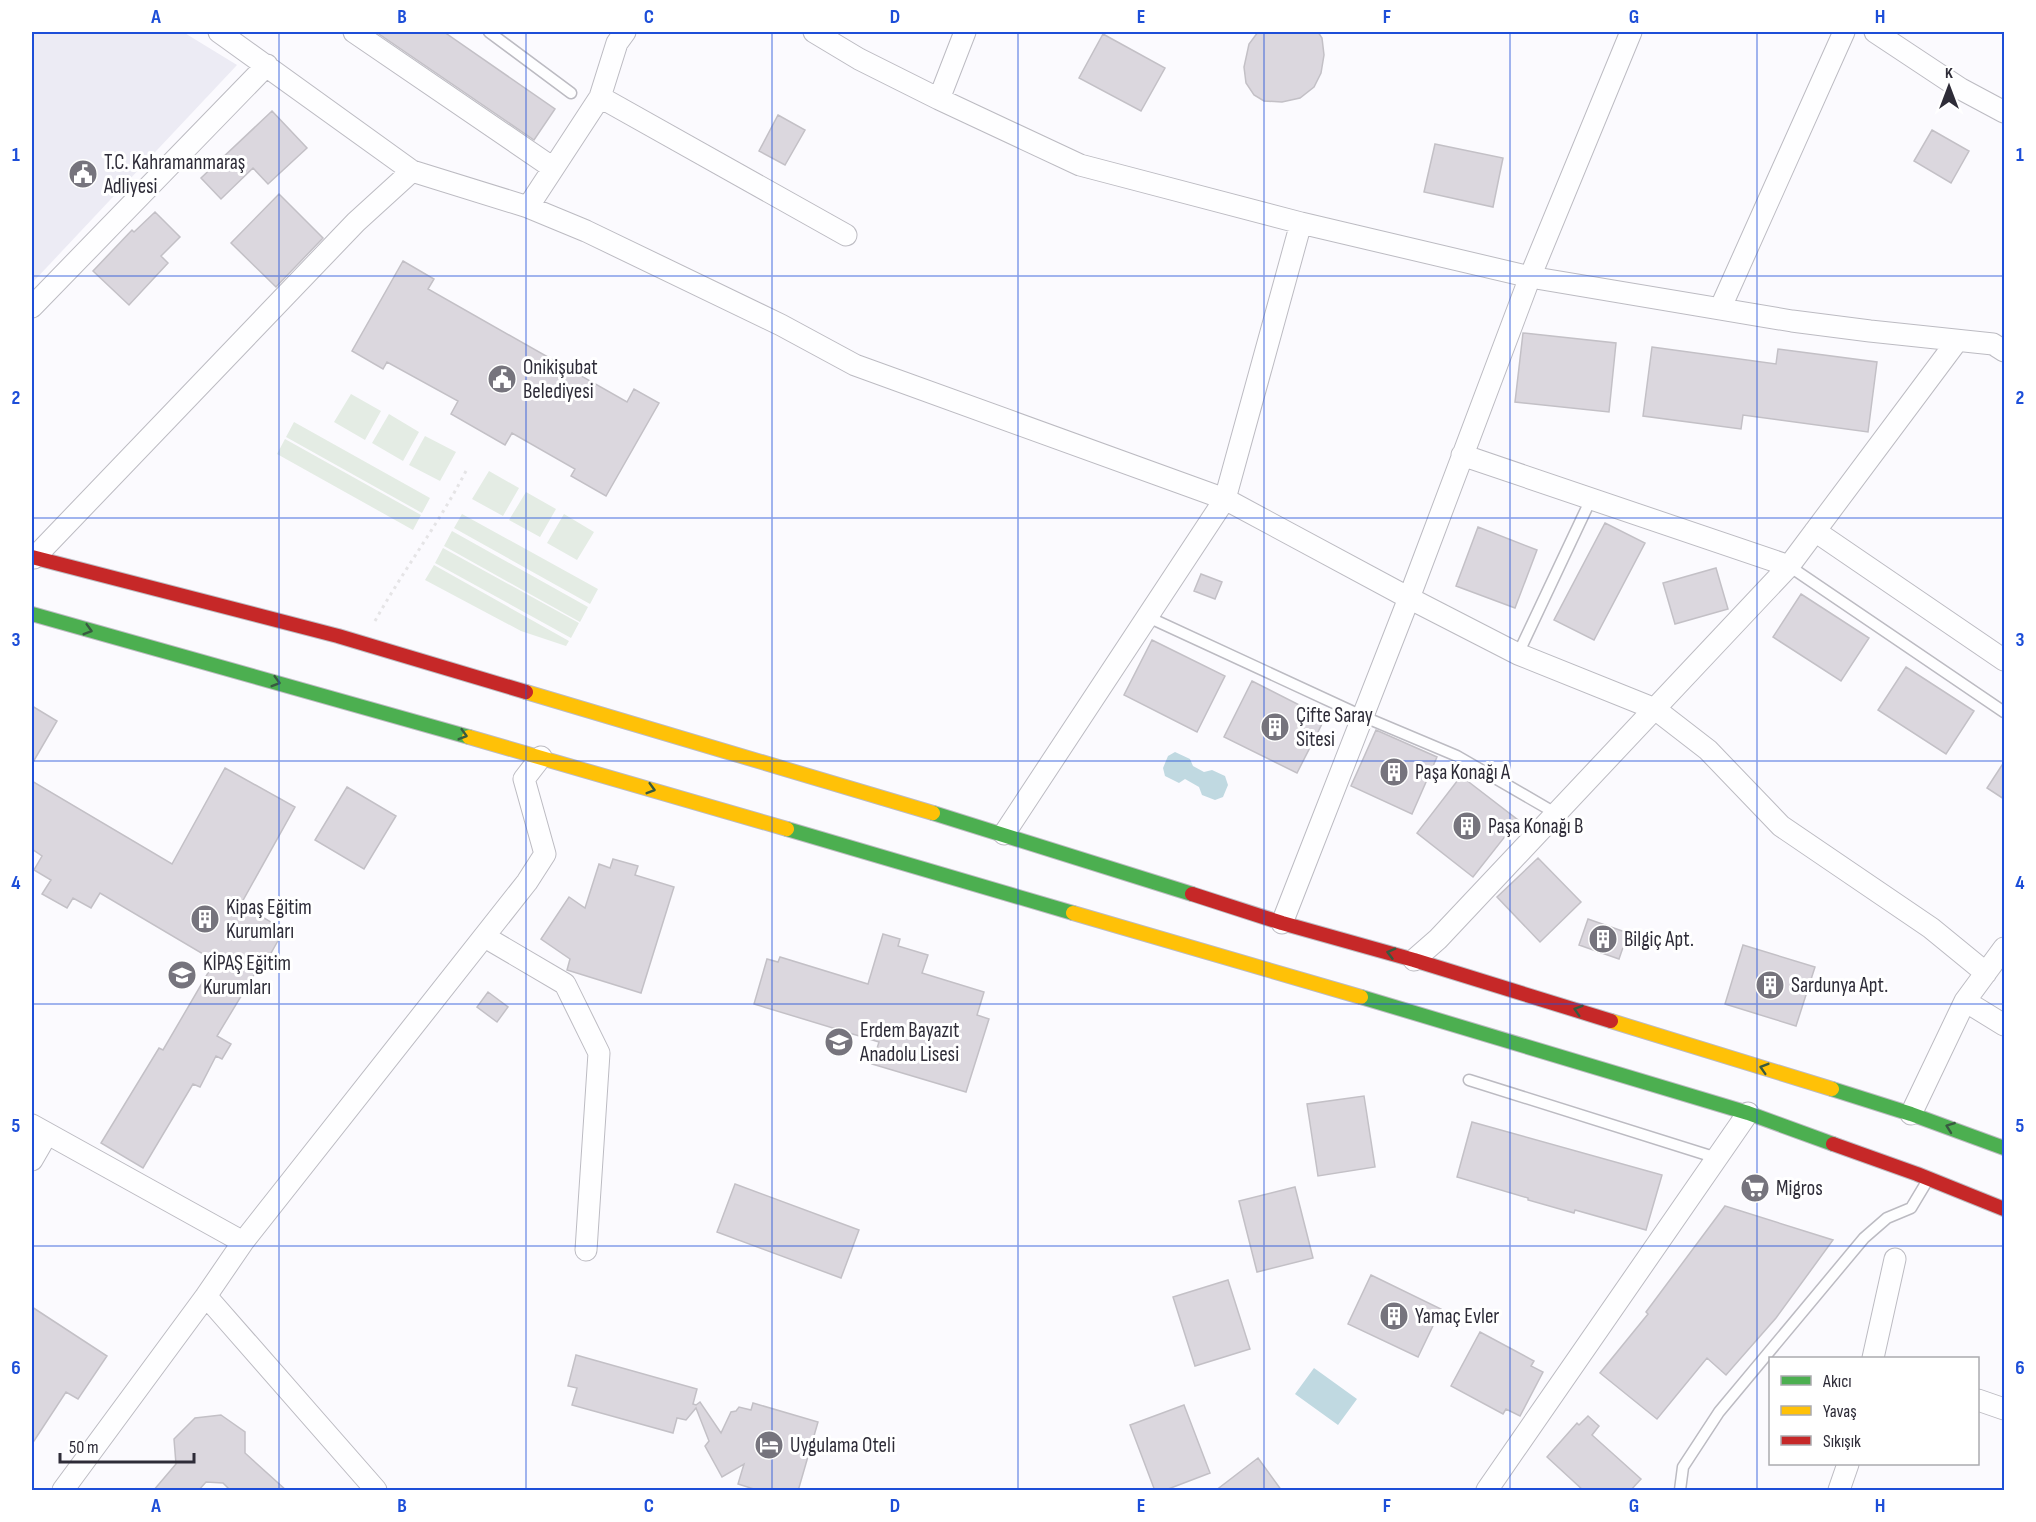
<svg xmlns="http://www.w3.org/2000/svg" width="2036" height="1522" font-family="'Sofia Sans Condensed',sans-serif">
  <rect width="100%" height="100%" fill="#fbfafe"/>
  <path fill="#ecebf4" d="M32 32H183L237 65 32 283Z"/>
  <path fill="#e4ece4" d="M351 394 381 411 365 440 334 422Z
    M389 414 419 432 403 461 372 443Z
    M294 422 430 498 422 513 286 437Z
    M425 436 456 452 440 481 409 465Z
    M285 439 421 515 413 530 277 454Z
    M489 471 519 488 503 516 472 499Z
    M526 492 556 509 540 537 509 520Z
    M462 514 598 589 590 604 454 528Z
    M564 514 594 532 577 560 547 543Z
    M452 531 588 607 580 622 444 546Z
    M443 548 579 623 571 638 435 563Z
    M434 565 569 641 566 646 521 631 425 580Z"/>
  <path fill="#c0d9e1" d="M1175 752 1190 759 1193 766 1204 772 1212 770 1225 776 1228 785 1223 797 1215 800 1202 795 1199 787 1185 779 1179 783 1165 776 1163 768 1168 756Z
    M1314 1368 1357 1399 1338 1425 1295 1394Z"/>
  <path fill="#dbd7de" stroke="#c3c0c6" stroke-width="1.5" d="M376 32H444L555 109 534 140Z
    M1258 32H1318L1322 38 1324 55 1321 73 1314 87 1300 98 1282 102 1264 101 1254 95 1246 83 1244 67 1249 44Z
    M1103 34 1165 68 1141 111 1079 78Z
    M272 111 307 148 268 184 253 168 221 199 201 178Z
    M778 115 805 130 785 165 759 151Z
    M1932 130 1969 151 1951 183 1914 161Z
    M1435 144 1503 158 1493 207 1424 192Z
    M279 194 323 238 276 287 231 243Z
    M155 212 180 237 161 256 168 263 129 305 93 271 132 230 134 232Z
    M403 261 434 279 428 289 627 402 634 389 659 403 606 496 571 476 575 469 512 433 505 445 451 414 458 401 387 362 383 369 352 351Z
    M1523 333 1616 343 1609 412 1515 402Z
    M1652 347 1776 364 1778 349 1877 362 1868 432 1743 415 1741 429 1643 416Z
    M1605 523 1645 543 1594 640 1554 620Z
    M1478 527 1537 550 1515 608 1456 586Z
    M1716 568 1728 609 1675 624 1663 583Z
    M1201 574 1222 582 1215 599 1194 591Z
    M1801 594 1869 638 1841 681 1773 637Z
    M1152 640 1225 676 1197 732 1124 695Z
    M1906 667 1974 711 1946 754 1878 710Z
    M1252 681 1325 718 1297 773 1224 737Z
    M32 706 57 721 32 764Z
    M1376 730 1437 757 1412 814 1351 786Z
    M2004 762V799L1987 788Z
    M225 768 295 807 241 904 284 930 266 962 263 960 217 1036 231 1044 222 1059 216 1056 200 1087 193 1084 143 1168 101 1143 159 1048 163 1050 215 961 100 893 91 908 73 898 67 908 42 894 51 880 34 870 42 856 32 849V781L172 864Z
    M1461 776 1518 820 1473 877 1417 833Z
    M347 787 396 816 364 869 315 840Z
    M1538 858 1581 902 1540 942 1497 897Z
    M613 859 638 866 635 875 674 887 641 993 567 970 570 959 541 939 569 897 585 908 599 864 610 868Z
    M1588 919 1628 933 1619 959 1579 945Z
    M883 934 900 939 898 946 928 955 922 973 984 992 977 1015 989 1019 966 1092 872 1064 879 1042 754 1004 767 959 778 962 780 957 868 984Z
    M1743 945 1815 967 1796 1026 1725 1004Z
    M488 992 508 1007 497 1022 477 1007Z
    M1364 1096 1375 1167 1318 1176 1307 1104Z
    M1472 1122 1662 1175 1646 1230 1575 1210 1574 1213 1528 1200V1198L1457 1177Z
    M735 1184 859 1230 841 1278 717 1232Z
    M1295 1187 1313 1258 1257 1272 1239 1201Z
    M1725 1206 1833 1240 1776 1318 1726 1375 1707 1358 1657 1419 1600 1373 1648 1314 1646 1312Z
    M1371 1275 1441 1309 1418 1357 1348 1324Z
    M1228 1280 1250 1349 1195 1366 1173 1297Z
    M32 1307 107 1356 78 1399 66 1392 32 1444Z
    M1480 1332 1534 1361 1531 1366 1543 1372 1520 1416 1506 1409 1503 1414 1451 1386Z
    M576 1355 697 1389 693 1404 696 1405 700 1402 721 1433 731 1412 736 1411 739 1407 751 1410 753 1403 818 1422 798 1491H760L738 1484 744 1464 722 1477 705 1446 709 1441 696 1408 686 1420 677 1418 673 1433 572 1405 577 1388 568 1386Z
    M1184 1405 1210 1473 1163 1491H1155L1130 1425Z
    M221 1415 245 1432V1453L287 1491H231L223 1483 206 1482 198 1491H153L176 1464 174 1439 195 1418Z
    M1588 1416 1599 1426 1592 1435 1641 1479 1630 1491H1584L1547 1457 1577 1423 1579 1425Z
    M1258 1458 1282 1491H1215Z"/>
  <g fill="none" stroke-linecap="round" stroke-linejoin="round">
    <g stroke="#bcbbc2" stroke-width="13">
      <path id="lane" d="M489 32 571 93
        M1789 566 2004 712
        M1148 617 1362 716 1457 756 1557 814
        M1518 654 1591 499
        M1469 1080 1717 1158
        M1680 1490 1683 1467 1719 1412 1864 1238 1887 1218 1911 1208 1926 1183"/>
    </g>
    <g stroke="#bcbbc2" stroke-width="23">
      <path id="street" d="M219 32 412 171 528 207 586 231 781 325 855 365 1225 499 1409 598 1518 654 1655 709 1708 750 1781 826 1931 928 1986 973
        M354 32 553 168
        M814 32 859 59 939 99 1080 165 1301 223 1530 277 1792 321 1870 331 1993 344 2004 351
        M1875 32 1961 89 2004 112
        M600 97 846 235
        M939 99 965 32
        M528 207 600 97 617 43 625 32
        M32 307 267 65
        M1720 309 1844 32
        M1462 455 1789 566
        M1815 531 2004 660
        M34 558 356 222 412 171
        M1004 834 1225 499 1301 223
        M1282 923 1409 598 1530 277 1631 32
        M485 937 565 984 599 1053 586 1250
        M1414 960 1438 939 1789 566 1957 341
        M1965 1001 2004 1025
        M1911 1114 1965 1001 2004 948
        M32 1125 243 1242
        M32 1160 47 1134
        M206 1296 376 1490
        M1873 1358 1895 1259
        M1978 1400 2004 1409
        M63 1490 206 1296 243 1242 527 882 545 854 524 779 541 757
        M1487 1490 1748 1113
        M1839 1490 1848 1464"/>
    </g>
    <g stroke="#bcbbc2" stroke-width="16">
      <path id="fast" d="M32 614 469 737
        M933 813 1192 894
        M787 829 1073 913
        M1361 997 1748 1113 1833 1144
        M1832 1089 1911 1114 2004 1148"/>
    </g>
    <g stroke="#bcbbc2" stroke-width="16">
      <path id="slow" d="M526 692 933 813
        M469 737 787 829
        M1073 913 1361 997
        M1611 1021 1832 1089"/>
    </g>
    <g stroke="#bcbbc2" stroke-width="16">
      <path id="jam" d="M32 557 338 636 526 692
        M1192 894 1282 923 1414 960 1611 1021
        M1833 1144 1917 1174 2004 1209"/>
    </g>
    <path stroke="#e5e4e6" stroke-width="3" stroke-dasharray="3 4.5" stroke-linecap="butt" d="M375 621C404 569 440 522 467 469"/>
    <use href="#lane" stroke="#fefeff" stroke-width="10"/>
    <use href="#street" stroke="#fefeff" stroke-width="21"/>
    <use href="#fast" stroke="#4caf50" stroke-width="14"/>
    <use href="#slow" stroke="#ffc107" stroke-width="14"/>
    <use href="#jam" stroke="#c62828" stroke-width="14"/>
  </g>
  <defs><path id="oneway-chevron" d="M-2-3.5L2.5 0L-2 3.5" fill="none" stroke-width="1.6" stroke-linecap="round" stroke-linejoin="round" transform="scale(1.5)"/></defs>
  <g stroke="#385a40">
    <use href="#oneway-chevron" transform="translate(88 630) rotate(16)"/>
    <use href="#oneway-chevron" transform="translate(276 682) rotate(16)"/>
    <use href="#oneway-chevron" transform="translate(463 735) rotate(16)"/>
    <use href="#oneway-chevron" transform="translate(651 789) rotate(16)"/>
    <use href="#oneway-chevron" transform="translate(1391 953) rotate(-165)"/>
    <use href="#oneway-chevron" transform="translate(1578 1010) rotate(-163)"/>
    <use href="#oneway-chevron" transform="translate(1764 1068) rotate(-163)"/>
    <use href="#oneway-chevron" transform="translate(1950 1127) rotate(-160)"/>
  </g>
  <path fill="none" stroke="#1d4ed8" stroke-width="1.5" stroke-opacity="0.55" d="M279 32V1490M526 32V1490M772 32V1490M1018 32V1490M1264 32V1490M1510 32V1490M1757 32V1490M32 276H2004M32 518H2004M32 761H2004M32 1004H2004M32 1246H2004"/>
  <defs>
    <g id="civic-disc" transform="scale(1.5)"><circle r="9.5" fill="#76747d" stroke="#fff"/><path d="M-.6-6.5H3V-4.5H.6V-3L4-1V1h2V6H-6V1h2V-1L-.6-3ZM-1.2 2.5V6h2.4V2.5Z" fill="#fff"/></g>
    <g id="building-disc" transform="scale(1.5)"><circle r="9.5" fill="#76747d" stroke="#fff"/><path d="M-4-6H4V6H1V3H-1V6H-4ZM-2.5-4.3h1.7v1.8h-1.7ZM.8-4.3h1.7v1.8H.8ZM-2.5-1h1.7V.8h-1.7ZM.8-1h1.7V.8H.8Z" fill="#fff"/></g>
    <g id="school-disc" transform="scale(1.5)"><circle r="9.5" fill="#76747d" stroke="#fff"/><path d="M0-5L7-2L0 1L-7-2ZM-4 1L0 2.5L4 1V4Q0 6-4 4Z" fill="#fff"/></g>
    <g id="supermarket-disc" transform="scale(1.5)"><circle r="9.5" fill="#76747d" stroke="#fff"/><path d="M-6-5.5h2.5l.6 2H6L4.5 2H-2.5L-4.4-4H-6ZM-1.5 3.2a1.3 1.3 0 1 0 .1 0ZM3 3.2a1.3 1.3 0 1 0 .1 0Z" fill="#fff"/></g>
    <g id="hotel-disc" transform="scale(1.5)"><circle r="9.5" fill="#76747d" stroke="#fff"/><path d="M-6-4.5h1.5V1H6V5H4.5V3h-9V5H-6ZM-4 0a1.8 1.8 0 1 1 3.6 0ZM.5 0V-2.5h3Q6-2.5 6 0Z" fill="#fff"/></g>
  </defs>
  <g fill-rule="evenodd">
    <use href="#civic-disc" x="83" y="174"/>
    <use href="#civic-disc" x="502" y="379"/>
    <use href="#building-disc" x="1275" y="727"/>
    <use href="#building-disc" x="1394" y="772"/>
    <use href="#building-disc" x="1467" y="826"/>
    <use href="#building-disc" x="205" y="919"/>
    <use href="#building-disc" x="1603" y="939"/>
    <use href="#school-disc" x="182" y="975"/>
    <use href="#building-disc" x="1770" y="985"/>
    <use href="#school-disc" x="839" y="1042"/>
    <use href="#supermarket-disc" x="1755" y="1188"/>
    <use href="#building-disc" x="1394" y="1316"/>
    <use href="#hotel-disc" x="769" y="1445"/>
  </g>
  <g text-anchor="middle" stroke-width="6" stroke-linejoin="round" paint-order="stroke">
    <g font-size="21" fill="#2e2c38" stroke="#fff" text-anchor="start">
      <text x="104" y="169">T.C. Kahramanmaraş<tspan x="104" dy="24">Adliyesi</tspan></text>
      <text x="523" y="374">Onikişubat<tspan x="523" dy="24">Belediyesi</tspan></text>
      <text x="1296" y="722">Çifte Saray<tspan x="1296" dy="24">Sitesi</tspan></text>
      <text x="1415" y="779">Paşa Konağı A</text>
      <text x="1488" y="833">Paşa Konağı B</text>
      <text x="226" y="914">Kipaş Eğitim<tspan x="226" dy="24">Kurumları</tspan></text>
      <text x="1624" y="946">Bilgiç Apt.</text>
      <text x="203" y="970">KİPAŞ Eğitim<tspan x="203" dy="24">Kurumları</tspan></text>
      <text x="1791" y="992">Sardunya Apt.</text>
      <text x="860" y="1037">Erdem Bayazıt<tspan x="860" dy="24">Anadolu Lisesi</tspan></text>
      <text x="1776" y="1195">Migros</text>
      <text x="1415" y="1323">Yamaç Evler</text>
      <text x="790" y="1452">Uygulama Oteli</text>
    </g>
  </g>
  <rect width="2036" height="1522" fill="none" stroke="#ffffff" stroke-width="66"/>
  <rect x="1769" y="1357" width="210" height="108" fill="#ffffff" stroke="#ababaf" stroke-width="1.5"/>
  <rect x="1781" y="1376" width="30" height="9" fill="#4caf50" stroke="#ababaf" stroke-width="1.5"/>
  <text x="1823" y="1387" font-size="18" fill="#2e2c38">Akıcı</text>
  <rect x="1781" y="1406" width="30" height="9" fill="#ffc107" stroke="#ababaf" stroke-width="1.5"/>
  <text x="1823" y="1417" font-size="18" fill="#2e2c38">Yavaş</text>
  <rect x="1781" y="1436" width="30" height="9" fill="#c62828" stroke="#ababaf" stroke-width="1.5"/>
  <text x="1823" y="1447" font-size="18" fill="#2e2c38">Sıkışık</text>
  <g transform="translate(1949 87)" stroke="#ffffff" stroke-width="4.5" paint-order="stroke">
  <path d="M0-4.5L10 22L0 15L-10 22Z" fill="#2e2c38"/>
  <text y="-9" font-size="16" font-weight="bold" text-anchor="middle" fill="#2e2c38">K</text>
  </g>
  <path d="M60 1453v9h134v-9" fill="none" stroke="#2e2c38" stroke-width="3"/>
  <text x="69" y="1453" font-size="18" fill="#2e2c38" stroke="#ffffff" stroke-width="4.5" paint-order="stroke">50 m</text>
  <rect x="33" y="33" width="1970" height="1456" fill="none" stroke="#1d4ed8" stroke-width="2"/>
  <g font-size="20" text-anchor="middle" font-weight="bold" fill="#1d4ed8">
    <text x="156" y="23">A</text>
    <text x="402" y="23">B</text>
    <text x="649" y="23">C</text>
    <text x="895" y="23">D</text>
    <text x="1141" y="23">E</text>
    <text x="1387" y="23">F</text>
    <text x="1634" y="23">G</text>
    <text x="1880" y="23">H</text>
    <text x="16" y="161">1</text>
    <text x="2020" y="161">1</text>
    <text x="16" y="404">2</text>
    <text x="2020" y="404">2</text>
    <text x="16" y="646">3</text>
    <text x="2020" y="646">3</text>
    <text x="16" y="889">4</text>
    <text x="2020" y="889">4</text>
    <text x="16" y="1132">5</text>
    <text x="2020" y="1132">5</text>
    <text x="16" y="1374">6</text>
    <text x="2020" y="1374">6</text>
    <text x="156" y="1512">A</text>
    <text x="402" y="1512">B</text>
    <text x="649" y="1512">C</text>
    <text x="895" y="1512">D</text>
    <text x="1141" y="1512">E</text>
    <text x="1387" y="1512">F</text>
    <text x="1634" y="1512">G</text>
    <text x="1880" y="1512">H</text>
  </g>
</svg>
